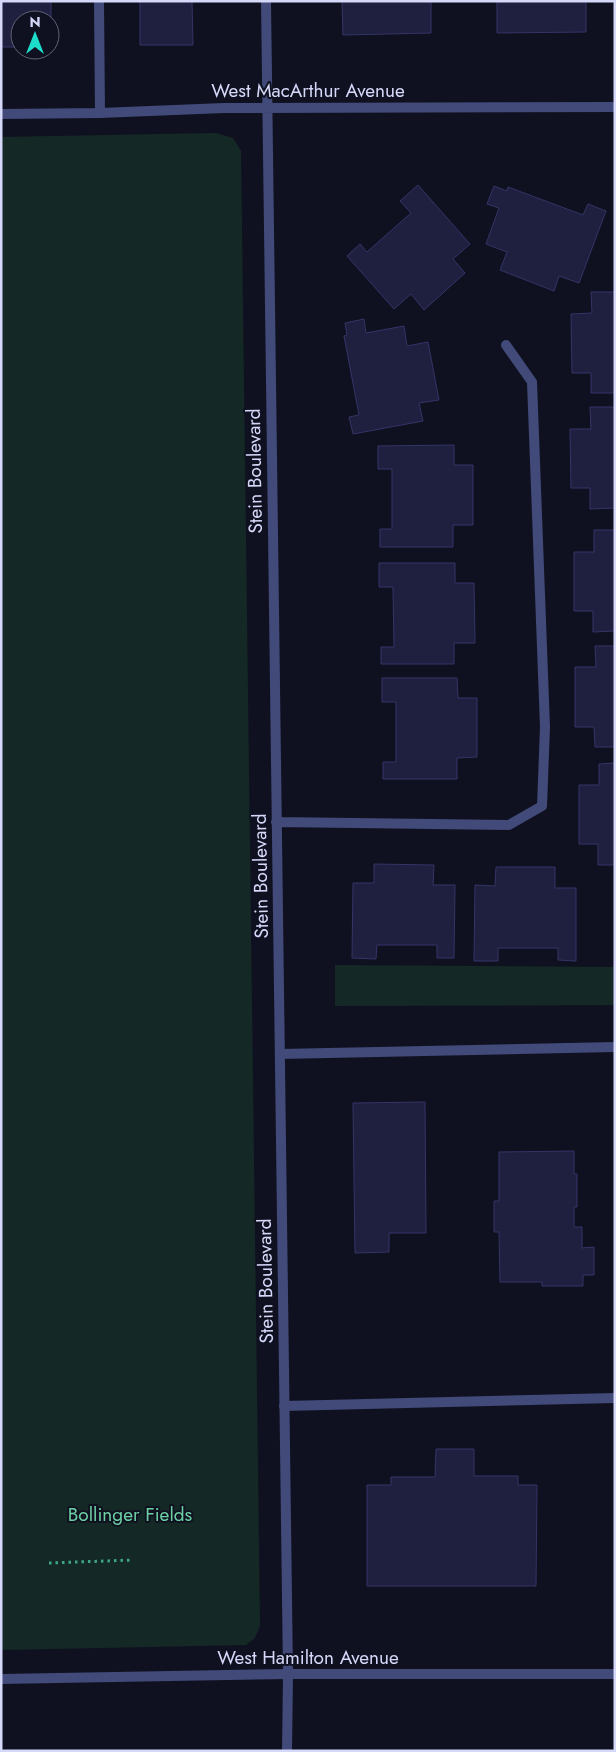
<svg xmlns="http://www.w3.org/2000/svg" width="616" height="1752" font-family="Jost,sans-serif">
  <rect width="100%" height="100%" fill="#101120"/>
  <path fill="#142925" d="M216 133 233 138 241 151 260 1626 255 1638 246 1645 1 1650V137Z
    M335 965 615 967V1005L335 1006Z"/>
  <path fill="#1f1f3f" stroke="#343468" d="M1 1H51V46H50V20H20V47H1Z
    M140 1H192L193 45H140Z
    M342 1H431V33L343 35Z
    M497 1H586V32L497 33Z
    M418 185 470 244 453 259 465 273 424 310 411 294 394 309 347 256 360 244 367 252 411 213 400 201Z
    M494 186 507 191 508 187 583 215 588 204 606 211 579 283 559 276 554 291 500 270 507 252 486 244 499 208 487 204Z
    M591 292H615V393H591V373H572L571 314 592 313Z
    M364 319 366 333 404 326 407 346 428 342 439 400 419 403 423 421 353 434 349 417 359 415 344 336 347 335 345 323Z
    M590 407H615V508L590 509V488H571L570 429H591Z
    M454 445V465H473V525H453V547H380V529H392V469H378V446Z
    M594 530H615V631L593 632V611H574V552H594Z
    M379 563H455V583H474L475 643H454V664H381V647H394L393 587H379Z
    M595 646H615V747H595L594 727H575V667H596Z
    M382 678H457L458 698H477V757L457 758V779H383V762H396V702H382Z
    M615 763V865H598V844H579V785H599V764Z
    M374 864 434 865 433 885H455L454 958H437V945H377L376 959 352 958 353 883H374Z
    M496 867H555V888H576V961L558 960V948H498V961H474L475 885 495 886Z
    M425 1102 426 1233H389V1252L355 1253 353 1103Z
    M574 1151V1174H577V1207H574V1227H582V1248L594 1247V1275H583V1286H542V1282H500L499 1232H494V1201H499V1152Z
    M436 1449H474V1476H518V1485H537L536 1586H367V1485H391V1477H435Z"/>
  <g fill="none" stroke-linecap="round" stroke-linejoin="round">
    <path stroke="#3ea58a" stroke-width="3" stroke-dasharray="2.5 4" stroke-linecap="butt" d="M49 1563 133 1560"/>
    <path stroke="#414a79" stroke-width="10" d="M99 1 100 113
      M280 1054 615 1047
      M284 1406 615 1398"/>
    <path stroke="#414a79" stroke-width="10" d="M266 1 288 1674 287 1751
      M1 114 100 113 224 108 615 107
      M276 822 509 825 542 806 545 727 532 382 506 345"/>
    <path stroke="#414a79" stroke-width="10" d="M1 1679 288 1674H615"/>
  </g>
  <g text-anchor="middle" stroke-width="4" stroke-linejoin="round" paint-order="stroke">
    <g font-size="19" fill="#d5d8f9" stroke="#101120">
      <text x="308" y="97">West MacArthur Avenue</text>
      <text transform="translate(254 471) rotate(-91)" y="7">Stein Boulevard</text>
      <text transform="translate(260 876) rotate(-91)" y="7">Stein Boulevard</text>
      <text transform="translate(265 1281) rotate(-91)" y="7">Stein Boulevard</text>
      <text x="308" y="1664">West Hamilton Avenue</text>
    </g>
    <g font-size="19" fill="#6bd0a3" stroke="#101120">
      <text x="130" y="1521">Bollinger Fields</text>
    </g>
  </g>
  <rect width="616" height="1752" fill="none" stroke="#d5d8f9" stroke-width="5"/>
  <g transform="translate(35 35)"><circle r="24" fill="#101120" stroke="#5f6177"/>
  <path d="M0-4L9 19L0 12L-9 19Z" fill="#1dddcb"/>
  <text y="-8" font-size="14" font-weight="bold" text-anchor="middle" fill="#d5d8f9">N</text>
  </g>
</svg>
